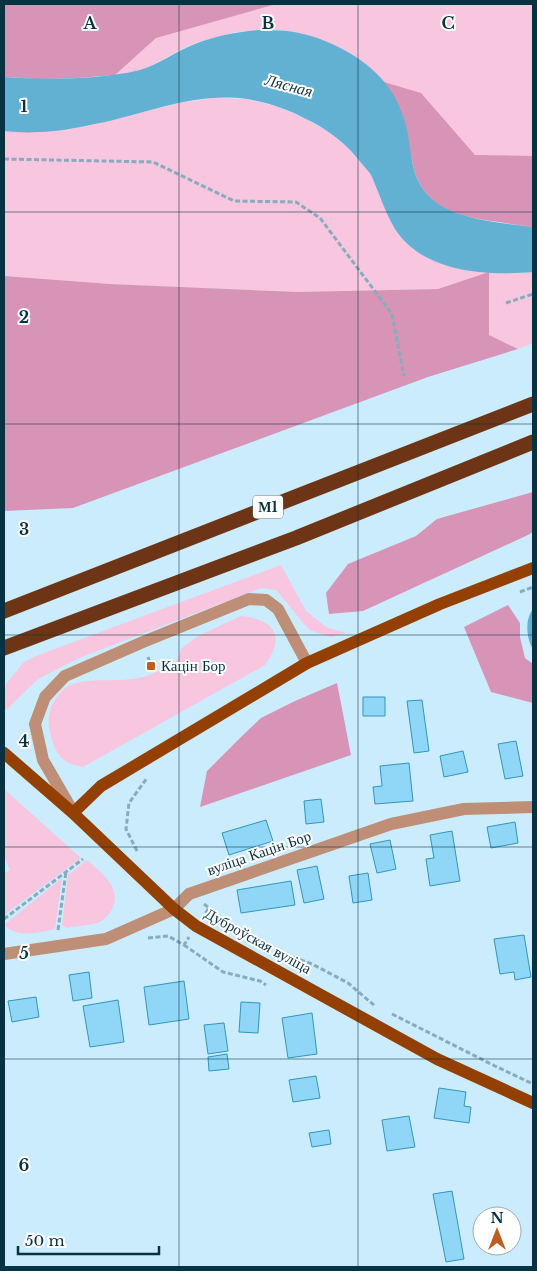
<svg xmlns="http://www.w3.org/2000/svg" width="537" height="1271" font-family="'Libre Baskerville',serif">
  <rect width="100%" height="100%" fill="#caecfd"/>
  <path fill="#f8c6de" d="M4 4H533V227L472 218 384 82 359 59 299 33 279 30H258L236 32 195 43 178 51 149 67 139 71 115 75 4 77Z
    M217 98 247 99 278 107 305 118 332 134 352 151 371 174 395 229 519 273 533 272V343L518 349 489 335 488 273 438 289 297 292 110 284 4 276V131L39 132 73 128 106 121 184 102Z
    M281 565 306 611 326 627 346 633 331 637 309 630 276 590 261 588 79 658 38 679 5 711 4 696 6 684 23 663 36 656Z
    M241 616C275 619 286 637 265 665L83 767C68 764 61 761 54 746 49 732 46 719 52 705 56 698 63 688 70 685 90 677 121 683 143 677 154 674 165 668 175 664L182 648 198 636Z
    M4 789 81 858 4 915V873L10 870 4 856Z
    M87 860C101 872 124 889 111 911 108 916 102 922 97 923 87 926 76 926 66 928L62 925 68 875Z
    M62 878 55 929C39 933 17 938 4 925Z"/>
  <path fill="#d794b6" d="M4 4H276L156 38 115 75 78 78 39 79 4 77Z
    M384 82 421 93 475 155 533 156V227C519 225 505 223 491 221 452 215 420 205 412 161 405 130 405 109 384 82Z
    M489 272V335L518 349 428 377 73 508 4 511V276L110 284 297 292 438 289Z
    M533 492V532L528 535 363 611 329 614 326 593 348 564 416 536 437 519Z
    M508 605 520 623V637L525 658 533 664V703L491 692 464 627Z
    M337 683 351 755 200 807 207 771 241 737 261 718 295 701Z"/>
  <path fill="#62b0d2" d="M258 30C272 30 286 30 299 33 333 40 375 63 393 94 398 102 402 113 405 122 413 150 408 178 432 199 455 220 503 223 533 227V272C486 276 424 273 395 229 386 214 379 193 372 177 370 172 366 169 363 165 347 144 328 129 304 118 287 109 266 102 247 99 198 92 152 111 105 122 84 126 59 132 38 132 27 133 15 132 4 131V77C34 79 65 79 95 77 110 75 125 74 140 70 160 64 176 51 195 44 215 36 236 32 258 30Z
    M533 609V649C526 638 525 619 533 609Z"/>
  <path fill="#90d7f7" stroke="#3395bb" d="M363 697H385V716H363Z
    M422 700 429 751 414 753 407 701Z
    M516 741 523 776 505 779 498 744Z
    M463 751 468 772 444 777 440 756Z
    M409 763 413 801 375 804 373 787 382 786 380 766Z
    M321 799 324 822 306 824 304 801Z
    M266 820 273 841 229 855 222 833Z
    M515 822 518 843 491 848 487 827Z
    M452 831 460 881 430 886 426 859 434 858 430 835Z
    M390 840 396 869 377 873 370 844Z
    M317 866 324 899 304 903 297 870Z
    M368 873 372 900 353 903 349 876Z
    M291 881 295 905 241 913 237 890Z
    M524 935 531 977 515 980 514 972 500 974 494 939Z
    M89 972 92 998 73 1001 69 975Z
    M184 981 189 1019 149 1025 144 987Z
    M36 997 39 1017 12 1022 8 1001Z
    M118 1000 124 1042 90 1047 83 1006Z
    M241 1002 260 1003 258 1033 239 1032Z
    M312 1013 317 1054 288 1058 282 1018Z
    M224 1023 228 1051 208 1054 204 1025Z
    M227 1054 229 1069 209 1071 208 1057Z
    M316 1076 320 1098 293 1102 289 1080Z
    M439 1088 466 1092 464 1106 471 1107 469 1123 434 1118Z
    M409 1116 415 1147 387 1151 382 1120Z
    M329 1130 331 1144 312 1147 309 1133Z
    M452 1191 464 1259 446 1262 433 1194Z"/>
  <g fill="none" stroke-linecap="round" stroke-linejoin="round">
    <path stroke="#87acbd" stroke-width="3" stroke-dasharray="5 2.5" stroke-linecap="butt" d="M4 159 153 162 234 201 296 202 320 218 392 314 404 376
      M506 303 533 294
      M520 592 533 587
      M148 657 151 666
      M137 851 126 829 129 803 147 778
      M204 904 209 908 205 914
      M209 908 223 922
      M4 919 83 859
      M58 930 66 872
      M148 938 168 936 184 945 189 937
      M184 945 223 972 260 981 266 985
      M279 952 312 964 348 983 375 1006
      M392 1014 495 1066 533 1084"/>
    <path stroke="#be8e76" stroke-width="12" d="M72 810 43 760 35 724 45 697 65 676 143 642 249 599 266 600 278 609 307 663
      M4 954 106 939 174 909 189 894 391 824 464 809 533 807"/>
    <path stroke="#944002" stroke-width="12" d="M4 753 73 813 174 909 196 926 437 1059 533 1103
      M73 813 101 786 307 663 440 604 533 568"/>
    <path stroke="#6d3515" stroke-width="15" d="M4 611 533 404
      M4 648 296 538 533 442"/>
  </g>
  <path fill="none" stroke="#073242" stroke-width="1" stroke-opacity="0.55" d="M179 4V1267M358 4V1267M4 212H533M4 424H533M4 635H533M4 847H533M4 1059H533"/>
  <rect fill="#bf5d20" stroke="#fff" stroke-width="2" x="146" y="661" width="10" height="10" rx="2.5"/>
  <g text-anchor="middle" stroke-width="4" stroke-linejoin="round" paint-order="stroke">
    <rect fill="#fff" stroke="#51707b" stroke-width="1" x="253" y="495.5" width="30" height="23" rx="4"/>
    <g font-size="14" font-weight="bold" fill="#073242">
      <text x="268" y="512">М1</text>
    </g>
    <g font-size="15" fill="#073242" stroke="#fff" text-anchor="start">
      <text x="161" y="671">Кацін Бор</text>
    </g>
    <g font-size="15" fill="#073242" stroke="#fff">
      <text transform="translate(259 853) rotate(-19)" y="5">вуліца Кацін Бор</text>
      <text transform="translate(258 941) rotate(29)" y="5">Дуброўская вуліца</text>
    </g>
    <g font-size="16" font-style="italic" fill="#113544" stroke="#fff">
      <text transform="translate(289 85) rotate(15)" y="6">Лясная</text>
    </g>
  </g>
  <g font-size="16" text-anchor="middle" font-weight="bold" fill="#073242" stroke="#fff" stroke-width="4" stroke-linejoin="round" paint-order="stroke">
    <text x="90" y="29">A</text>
    <text x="268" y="29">B</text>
    <text x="448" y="29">C</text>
    <text x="24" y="112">1</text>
    <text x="24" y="323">2</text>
    <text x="24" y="535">3</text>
    <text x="24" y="747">4</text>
    <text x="24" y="959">5</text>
    <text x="24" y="1171">6</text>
  </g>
  <rect width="537" height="1271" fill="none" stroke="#073242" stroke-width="10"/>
  <g transform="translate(497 1231)"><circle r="24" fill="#ffffff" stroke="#9cadb3"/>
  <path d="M0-4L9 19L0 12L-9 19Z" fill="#bf5d20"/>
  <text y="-8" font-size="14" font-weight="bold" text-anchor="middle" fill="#073242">N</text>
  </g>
  <path d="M18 1246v8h141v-8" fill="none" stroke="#073242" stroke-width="2.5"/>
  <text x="25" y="1246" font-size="15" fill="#073242" stroke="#ffffff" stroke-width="4" paint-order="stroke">50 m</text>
</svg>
